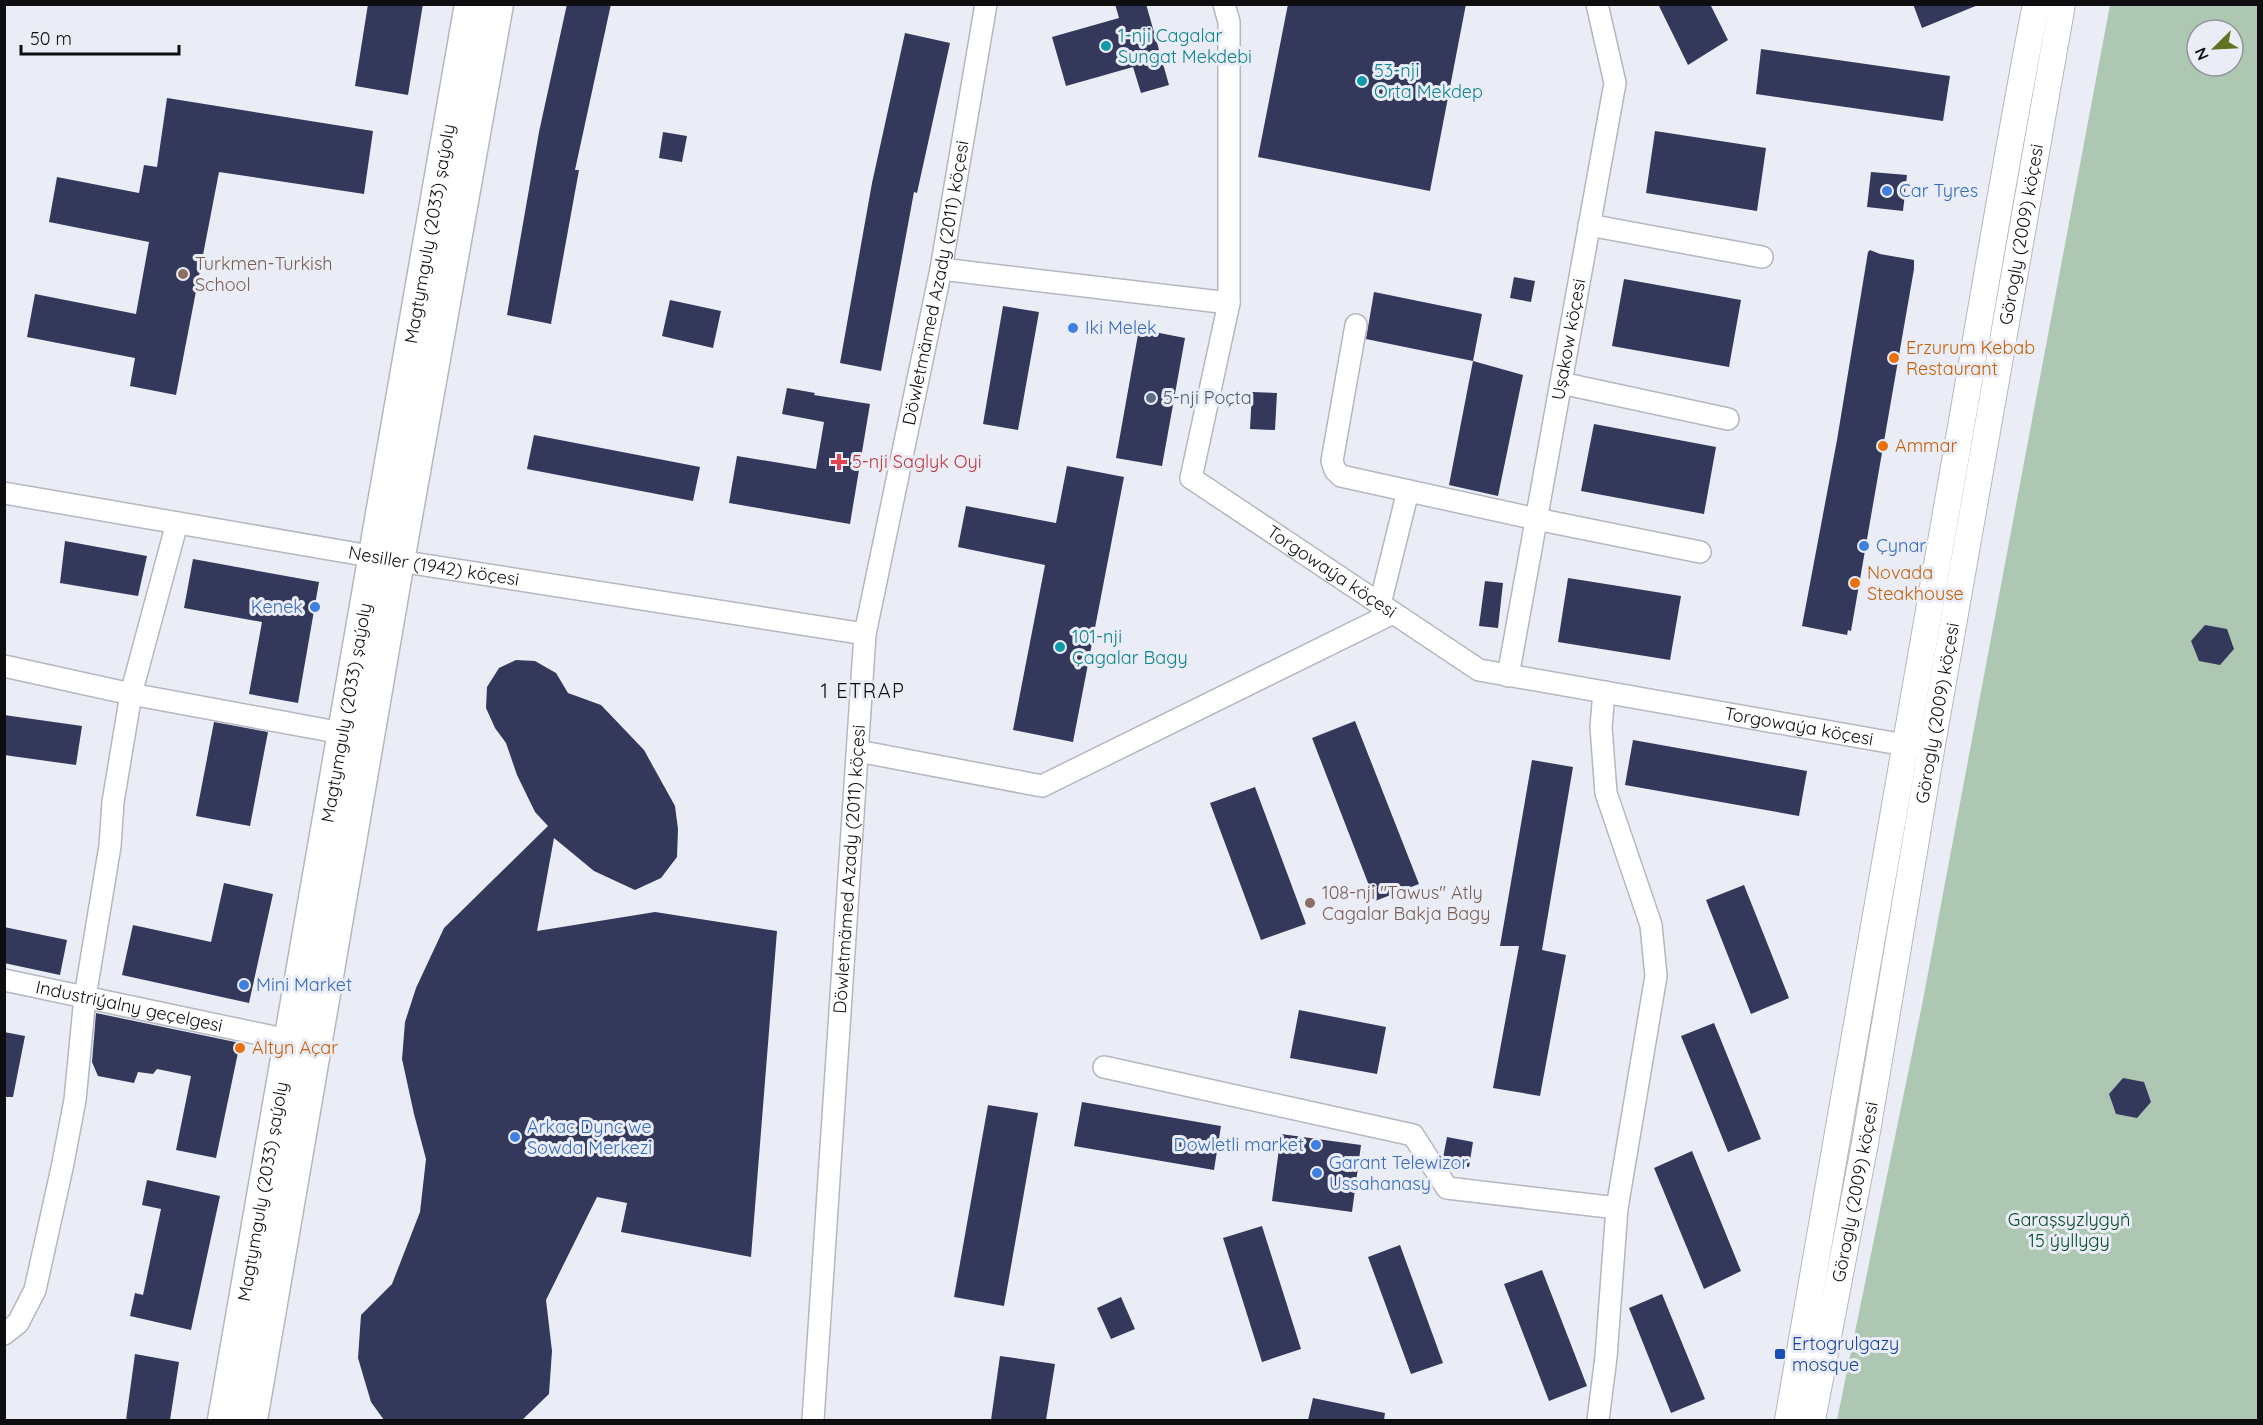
<svg xmlns="http://www.w3.org/2000/svg" width="2263" height="1425" font-family="Quicksand,sans-serif">
  <rect width="100%" height="100%" fill="#ebedf6"/>
  <path fill="#adc7b3" fill-rule="evenodd" d="M2110 5H2258V1420H1837L1923 1000ZM2197 30H2233V66H2197Z"/>
  <path fill="#34395c" d="M368 4H423L408 95 355 86Z
    M567 4H611L575 170H579L551 324 507 315 539 132Z
    M1115 4H1146L1169 85 1141 93 1133 67 1066 86 1052 37 1119 18Z
    M1288 4H1466L1430 191 1258 157Z
    M1658 4H1710L1728 40 1688 65Z
    M1913 4H1978V5L1922 28Z
    M905 33 950 43 917 193 914 192 881 371 840 363 872 183Z
    M1761 49 1950 76 1943 121 1756 94Z
    M167 98 373 131 364 194 219 172 176 395 130 386 135 358 27 337 35 294 136 314 149 242 49 222 57 177 139 193 144 165 157 167Z
    M1655 131 1766 148 1757 211 1646 193Z
    M663 132 687 136 682 162 659 158Z
    M1871 172 1907 175 1903 211 1867 207Z
    M1870 250 1880 254 1914 260V269L1851 631 1848 630 1847 635 1802 626 1837 440 1868 252Z
    M1514 277 1535 281 1531 302 1510 298Z
    M1624 279 1741 300 1729 367 1612 346Z
    M1374 292 1482 314 1473 361 1366 339Z
    M670 300 721 311 713 348 662 336Z
    M1003 306 1039 312 1018 430 983 424Z
    M1139 329 1185 338 1162 466 1116 458Z
    M1473 361 1523 375 1498 496 1449 485Z
    M787 388 815 393 814 395 870 404 850 524 729 503 737 456 816 469 824 422 782 414Z
    M1252 392 1277 393 1275 430 1250 429Z
    M1594 424 1716 447 1704 514 1581 491Z
    M534 435 700 467 693 501 527 469Z
    M1067 466 1124 477 1073 742 1013 730 1045 565 958 547 966 506 1056 523Z
    M65 541 147 556 138 596 60 583Z
    M193 559 319 582 298 703 249 694 262 622 184 608Z
    M1568 578 1681 596 1670 660 1558 642Z
    M1485 581 1503 583 1498 628 1479 626Z
    M2205 625 2227 629 2234 649 2220 665 2199 661 2191 641Z
    M516 660 535 661 556 673 568 693 601 705 644 750 675 806 678 829 677 857 661 878 635 890 594 871 554 838 537 931 655 912 777 931 751 1257 621 1232 627 1203 597 1197 546 1300 552 1351 549 1394 522 1420H384L371 1402 358 1358 361 1315 392 1284 420 1212 426 1159 414 1114 402 1059 405 1022 416 988 444 928 548 826 535 812 517 775 506 743 495 728 486 708 487 687 499 668Z
    M4 715 82 726 76 765 4 755Z
    M1355 721 1419 884 1375 901 1312 738Z
    M214 722 268 732 250 826 196 816Z
    M1633 740 1807 771 1799 816 1625 785Z
    M1532 760 1573 767 1542 950 1566 955 1540 1096 1493 1088 1519 946H1500Z
    M1255 787 1306 924 1261 940 1210 803Z
    M224 883 273 894 249 1003 122 975 133 925 211 942Z
    M1744 885 1789 998 1751 1014 1706 900Z
    M4 927 67 940 60 975 4 963Z
    M1299 1010 1386 1027 1377 1074 1290 1058Z
    M96 1013 240 1043 216 1158 176 1150 191 1076 157 1069 153 1074 138 1072 134 1083 98 1076 92 1062Z
    M1714 1023 1761 1139 1728 1152 1681 1036Z
    M4 1032 25 1036 13 1097H4Z
    M2123 1078 2144 1082 2151 1102 2137 1118 2116 1114 2109 1094Z
    M1082 1102 1221 1126 1214 1170 1074 1146Z
    M988 1105 1038 1113 1004 1306 954 1297Z
    M1281 1134 1361 1145 1352 1212 1272 1201Z
    M1447 1137 1473 1142 1469 1167 1446 1163 1443 1158Z
    M1692 1151 1741 1271 1704 1289 1654 1168Z
    M147 1180 220 1196 191 1330 130 1316 135 1293 143 1295 161 1209 142 1205Z
    M1262 1226 1301 1349 1262 1362 1223 1238Z
    M1400 1245 1443 1363 1411 1374 1368 1257Z
    M1542 1270 1587 1386 1549 1401 1504 1284Z
    M1662 1294 1705 1399 1671 1413 1629 1308Z
    M1121 1297 1135 1329 1111 1339 1097 1308Z
    M135 1354 179 1362 170 1420H126Z
    M1000 1356 1055 1364 1046 1420H991Z
    M1313 1398 1385 1413 1384 1420H1308Z"/>
  <g fill="none" stroke-linecap="round" stroke-linejoin="round">
    <g stroke="#b5b7c0" stroke-width="24">
      <g id="minor">
        <path d="M1224 4 1229 22V303"/>
        <path d="M1589 225 1762 257"/>
        <path id="s1" d="M941 269 1229 303 1191 478 1479 670 1922 748"/>
        <path d="M1356 325 1332 461 1335 470 1341 476 1536 519 1700 552"/>
        <path d="M1561 383 1728 419"/>
        <path id="s2" d="M4 493 399 561 865 634"/>
        <path d="M1380 604 1408 491"/>
        <path d="M4 666 131 694 342 733"/>
        <path id="s3" d="M1508 676 1615 83 1597 4"/>
        <path d="M858 751 1042 786 1393 613"/>
        <path id="s4" d="M4 980 288 1040"/>
        <path d="M1104 1067 1413 1135 1447 1188 1617 1208"/>
        <path d="M4 1334 18 1323 35 1290 62 1168 75 1100 85 997 110 846 113 802 131 694 177 523"/>
        <path id="s5" d="M813 1420 865 634 941 269 986 4"/>
        <path d="M1598 1420 1606 1357 1617 1208 1656 976 1651 925 1606 793 1601 727 1604 692"/>
      </g>
    </g>
    <g stroke="#b5b7c0" stroke-width="28">
      <g id="tertiary">
        <path d="M1788 1420C1846 1103 1899 785 1954 467 1981 313 2006 158 2036 4"/>
        <path id="s6" d="M1812 1420 1865 1143 1931 750 2062 4"/>
      </g>
    </g>
    <g stroke="#b5b7c0" stroke-width="33">
      <g id="secondary">
        <path id="s7" d="M223 1420 470 4"/>
        <path d="M252 1420 399 561 498 4"/>
      </g>
    </g>
    <use href="#minor" stroke="#fff" stroke-width="21"/>
    <use href="#tertiary" stroke="#fff" stroke-width="26"/>
    <use href="#secondary" stroke="#fff" stroke-width="30"/>
  </g>
  <g fill="#0f9aa8" stroke="#ebedf6" stroke-width="2">
    <circle cx="1106" cy="46" r="6"/>
    <circle cx="1362" cy="81" r="6"/>
    <circle cx="1060" cy="647" r="6"/>
  </g>
  <g fill="#3f7fe0" stroke="#ebedf6" stroke-width="2">
    <circle cx="1887" cy="191" r="6"/>
    <circle cx="1073" cy="328" r="6"/>
    <circle cx="1864" cy="546" r="6"/>
    <circle cx="315" cy="607" r="6"/>
    <circle cx="244" cy="985" r="6"/>
    <circle cx="515" cy="1137" r="6"/>
    <circle cx="1316" cy="1145" r="6"/>
    <circle cx="1317" cy="1173" r="6"/>
  </g>
  <g fill="#8d6e63" stroke="#ebedf6" stroke-width="2">
    <circle cx="183" cy="274" r="6"/>
    <circle cx="1310" cy="903" r="6"/>
  </g>
  <g fill="#e8710a" stroke="#ebedf6" stroke-width="2">
    <circle cx="1894" cy="358" r="6"/>
    <circle cx="1883" cy="446" r="6"/>
    <circle cx="1855" cy="583" r="6"/>
    <circle cx="240" cy="1048" r="6"/>
  </g>
  <circle fill="#5c6f8a" stroke="#ebedf6" stroke-width="2" cx="1151" cy="398" r="6"/>
  <path fill="#e0444e" stroke="#ebedf6" stroke-width="2" d="M836 453h6v6h6v6h-6v6h-6v-6h-6v-6h6z"/>
  <rect fill="#1a4fb4" stroke="#ebedf6" stroke-width="2" x="1774" y="1348" width="12" height="12" rx="3"/>
  <g text-anchor="middle" stroke-width="6" stroke-linejoin="round" paint-order="stroke">
    <g font-size="18" fill="#0d838f" stroke="#ebedf6" text-anchor="start">
      <text x="1118" y="42">1-nji Cagalar<tspan x="1118" dy="21">Sungat Mekdebi</tspan></text>
      <text x="1374" y="77">53-nji<tspan x="1374" dy="21">Orta Mekdep</tspan></text>
      <text x="1072" y="643">101-nji<tspan x="1072" dy="21">Çagalar Bagy</tspan></text>
    </g>
    <g font-size="18" fill="#366cbe" stroke="#ebedf6" text-anchor="start">
      <text x="1899" y="197">Car Tyres</text>
      <text x="1085" y="334">Iki Melek</text>
      <text x="1876" y="552">Çynar</text>
      <text x="303" y="613" text-anchor="end">Kenek</text>
      <text x="256" y="991">Mini Market</text>
      <text x="527" y="1133">Arkac Dync we<tspan x="527" dy="21">Sowda Merkezi</tspan></text>
      <text x="1304" y="1151" text-anchor="end">Dowletli market</text>
      <text x="1329" y="1169">Garant Telewizor<tspan x="1329" dy="21">Ussahanasy</tspan></text>
    </g>
    <g font-size="18" fill="#0e0e11" stroke="#ebedf6">
      <text dy="6" stroke="none"><textPath href="#s7" startOffset="1204">Magtymguly (2033) şaýoly</textPath></text>
      <text dy="6" stroke="none"><textPath href="#s6" startOffset="1204">Görogly (2009) köçesi</textPath></text>
      <text dy="6" stroke="none"><textPath href="#s5" startOffset="1146">Döwletmämed Azady (2011) köçesi</textPath></text>
      <text dy="6" stroke="none"><textPath href="#s3" startOffset="342">Uşakow köçesi</textPath></text>
      <text dy="6" stroke="none"><textPath href="#s2" startOffset="436">Nesiller (1942) köçesi</textPath></text>
      <text dy="6" stroke="none"><textPath href="#s1" startOffset="638">Torgowaýa köçesi</textPath></text>
      <text dy="6" stroke="none"><textPath href="#s7" startOffset="718">Magtymguly (2033) şaýoly</textPath></text>
      <text dy="6" stroke="none"><textPath href="#s6" startOffset="718">Görogly (2009) köçesi</textPath></text>
      <text dy="6" stroke="none"><textPath href="#s1" startOffset="1140">Torgowaýa köçesi</textPath></text>
      <text dy="6" stroke="none"><textPath href="#s5" startOffset="552">Döwletmämed Azady (2011) köçesi</textPath></text>
      <text dy="6" stroke="none"><textPath href="#s4" startOffset="128">Industriýalny geçelgesi</textPath></text>
      <text dy="6" stroke="none"><textPath href="#s7" startOffset="232">Magtymguly (2033) şaýoly</textPath></text>
      <text dy="6" stroke="none"><textPath href="#s6" startOffset="232">Görogly (2009) köçesi</textPath></text>
    </g>
    <g font-size="18" fill="#785e54" stroke="#ebedf6" text-anchor="start">
      <text x="195" y="270">Turkmen-Turkish<tspan x="195" dy="21">School</tspan></text>
      <text x="1322" y="899">108-nji "Tawus" Atly<tspan x="1322" dy="21">Cagalar Bakja Bagy</tspan></text>
    </g>
    <g font-size="18" fill="#c56008" stroke="#ebedf6" text-anchor="start">
      <text x="1906" y="354">Erzurum Kebab<tspan x="1906" dy="21">Restaurant</tspan></text>
      <text x="1895" y="452">Ammar</text>
      <text x="1867" y="579">Novada<tspan x="1867" dy="21">Steakhouse</tspan></text>
      <text x="252" y="1054">Altyn Açar</text>
    </g>
    <g font-size="18" fill="#4e5e75" stroke="#ebedf6" text-anchor="start">
      <text x="1163" y="404">5-nji Poçta</text>
    </g>
    <g font-size="18" fill="#be3a42" stroke="#ebedf6" text-anchor="start">
      <text x="852" y="468">5-nji Saglyk Oyi</text>
    </g>
    <g font-size="18" fill="#034c27" stroke="#ebedf6">
      <text x="2069" y="1226">Garaşsyzlygyň<tspan x="2069" dy="21">15 ýyllygy</tspan></text>
    </g>
    <g font-size="18" fill="#164399" stroke="#ebedf6" text-anchor="start">
      <text x="1792" y="1350">Ertogrulgazy<tspan x="1792" dy="21">mosque</tspan></text>
    </g>
    <g font-size="20" letter-spacing="1.5" fill="#0e0e11" stroke="#ebedf6">
      <text x="863" y="698">1 ETRAP</text>
    </g>
  </g>
  <rect width="2263" height="1425" fill="none" stroke="#0e0e11" stroke-width="12"/>
  <g transform="translate(2215 48) rotate(246)"><circle r="28" fill="#ebedf6" stroke="#93949a" stroke-width="1.5"/>
  <path d="M0-4.5L10 22L0 15L-10 22Z" fill="#617424"/>
  <text y="-9" font-size="16" font-weight="bold" text-anchor="middle" fill="#0e0e11">N</text>
  </g>
  <path d="M21 45v9h158v-9" fill="none" stroke="#0e0e11" stroke-width="3"/>
  <text x="30" y="45" font-size="18" fill="#0e0e11" stroke="#ebedf6" stroke-width="4.5" paint-order="stroke">50 m</text>
</svg>
